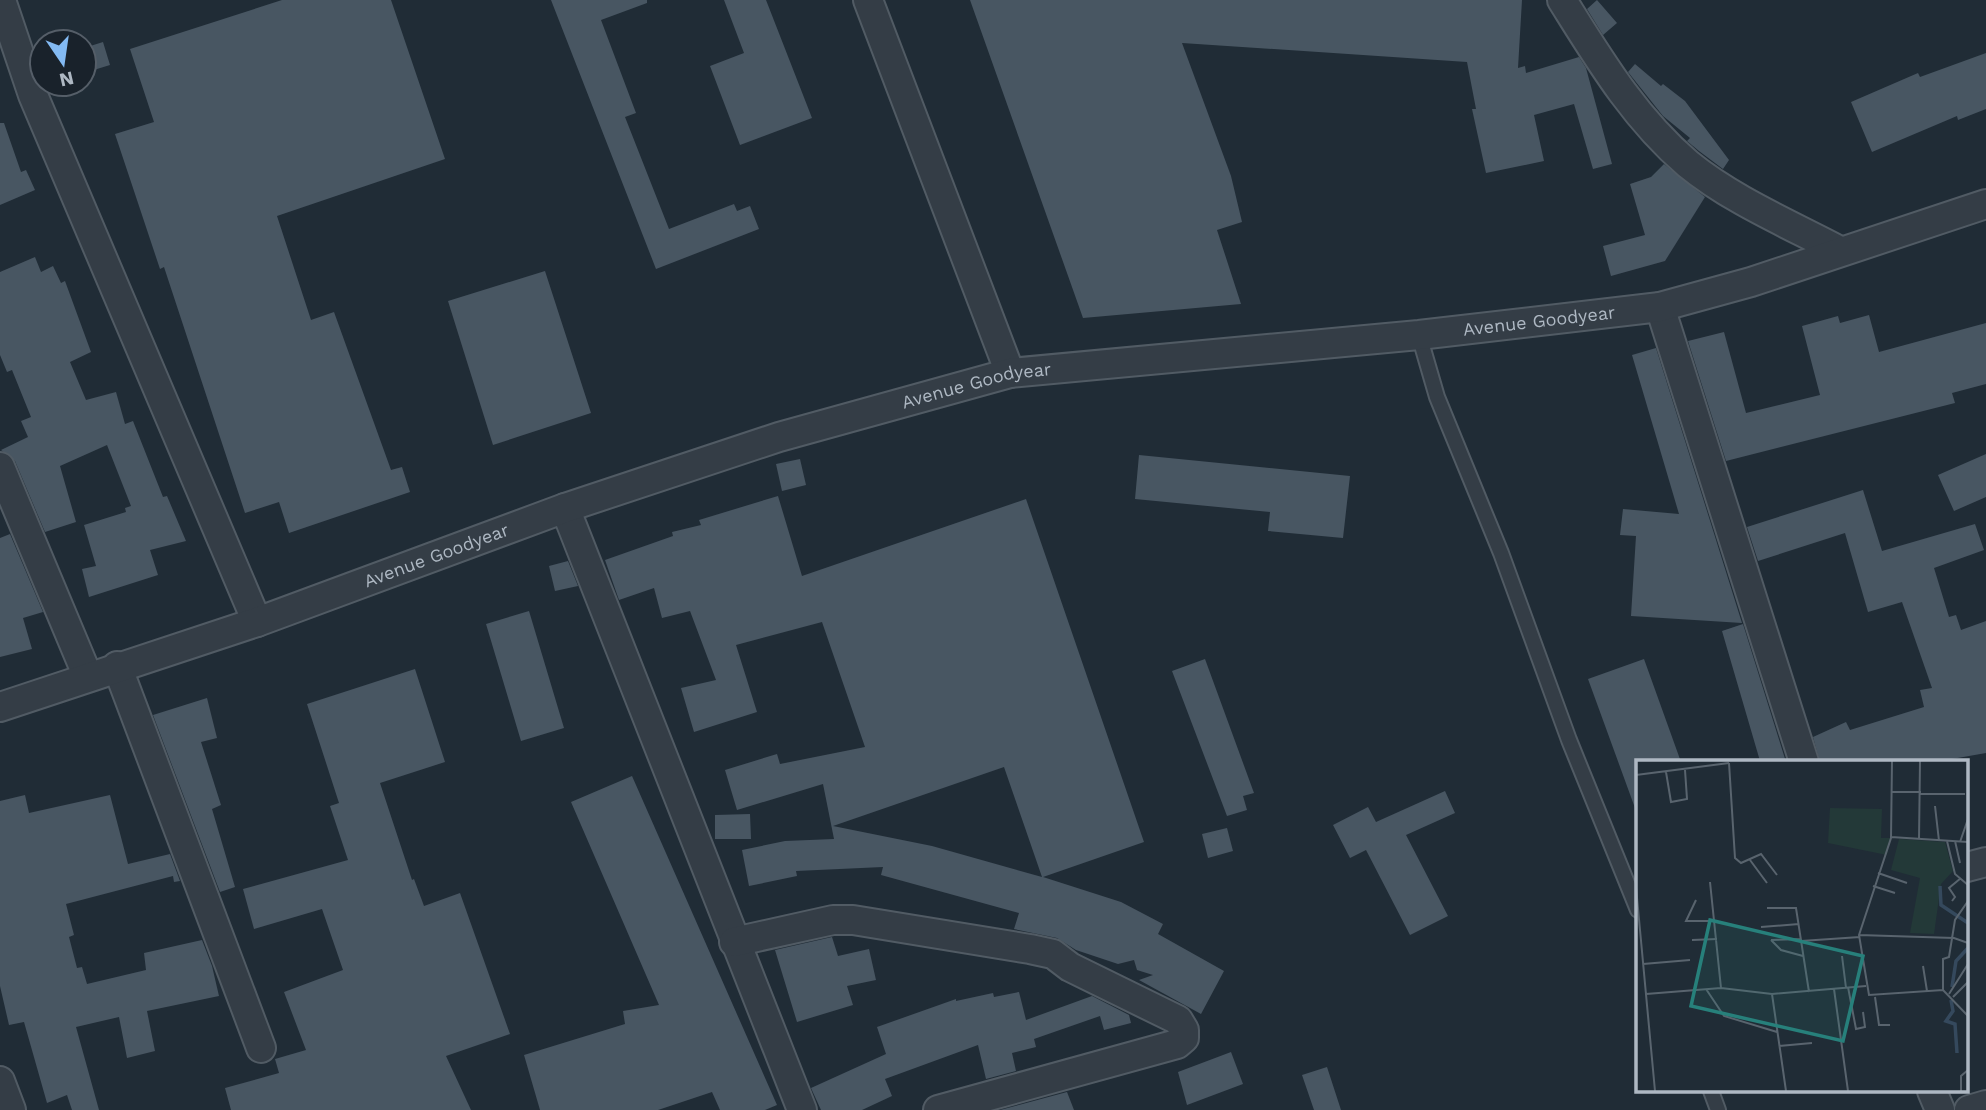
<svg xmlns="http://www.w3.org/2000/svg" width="1986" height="1110" font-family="'Work Sans',sans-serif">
  <rect width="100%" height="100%" fill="#202c36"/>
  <path fill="#485662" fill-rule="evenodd" d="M282 0H391L445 159 277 216 311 320 334 312 391 470 402 467 410 492 289 533 279 502 245 513 164 267 160 269 115 134 154 122 130 49Z
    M551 0H647V3L601 20 636 113 625 117 669 229 734 204 737 211 750 206 759 229 656 269Z
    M724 0H766L812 118 740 145 710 66 744 53Z
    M970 0H1522L1518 68 1525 66 1526 73 1579 57 1586 68 1612 164 1593 169 1574 104 1534 115 1544 161 1486 173 1472 109H1476L1467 62 1182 43 1231 176 1242 222 1217 230 1241 304 1083 318Z
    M1597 0 1617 23 1603 35 1587 9Z
    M103 42 110 65 84 73V48Z
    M1986 53V109L1958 120 1957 116 1872 152 1851 102 1918 73 1920 77Z
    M1635 64 1661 86 1663 84 1685 101 1729 160 1723 169 1699 151 1687 141 1690 138 1663 116 1628 72Z
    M0 123H4L21 172 26 170 35 190 0 205Z
    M1664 164 1705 197 1665 261 1611 276 1603 246 1645 235 1630 184 1651 177Z
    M35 257 41 272 53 266 61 283 65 281 91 352 70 362 86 400 116 392 125 424 133 421 163 497 167 496 186 541 150 550 158 575 89 597 82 569 96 566 84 525 126 512 125 508 131 506 107 445 60 466 76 522 45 532 15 461 1 450 28 437 21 421 31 417 12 370 7 372 0 355V272Z
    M545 271 591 413 493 445 448 301Z
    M1869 315 1879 352 1986 323V384L1952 393 1955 403 1726 461 1688 341 1724 332 1746 413 1820 395 1802 326 1838 316 1840 323Z
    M1656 348 1742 623 1631 616 1636 536 1620 535 1623 509 1679 514 1632 355Z
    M1986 454V497L1954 511 1938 475Z
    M1139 455 1350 476 1343 538 1268 531 1270 512 1135 499Z
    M800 459 806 485 782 491 776 464Z
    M1863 490 1882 551 1975 524 1984 550 1934 568 1949 617 1956 615 1961 630 1986 621V753L1935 762H1820L1813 737 1846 722 1850 730 1924 707 1920 690 1932 688 1902 602 1868 612 1845 533 1758 561 1747 527Z
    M778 496 802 576 1026 499 1144 842 1043 877 1121 902 1163 924 1158 934 1224 971 1201 1014 1139 980 1153 975 1137 970 1134 960 1118 964 1076 950 1057 938 1014 929 1019 913 881 875 883 867 796 871 797 876 749 886 742 850 785 841 834 839 823 784 737 810 725 770 777 754 780 764 865 747 822 622 736 645 757 712 694 732 681 688 716 680 690 611 662 618 654 588 619 600 605 560 673 536 672 532 701 525 699 520ZM1004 767 1042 877 932 846 833 826Z
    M10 534 43 612 23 618 32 649 0 657V538Z
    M568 561 578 586 555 591 549 566Z
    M529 611 564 728 521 741 486 624Z
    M1743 624 1786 762H1757L1760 761 1722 631Z
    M1205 659 1254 793 1243 796 1247 810 1227 816 1172 671Z
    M1644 659 1681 762H1638V807L1635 808 1588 679Z
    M415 669 445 762 380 783 412 880 414 879 424 906 460 893 510 1034 446 1056 471 1110H231L225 1088 279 1073 275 1059 306 1050 284 992 343 970 322 909 254 929 243 889 348 860 330 806 339 803 307 704Z
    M207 698 217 738 201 742 221 805 212 809 235 887 220 892 153 715Z
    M632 776 777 1105 765 1110H720L712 1092 658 1110H540L524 1055 625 1024 623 1011 659 1005 571 802Z
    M1445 791 1455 813 1406 835 1448 916 1410 935 1366 850 1350 858 1333 825 1368 807 1376 822Z
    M25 795 29 813 110 795 128 864 170 854 180 881 174 882 173 876 66 904 74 935 69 937 77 968 82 967 87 984 146 970 144 953 202 940 212 966 219 996 147 1011 155 1051 127 1058 119 1017 76 1027 99 1110H72L67 1095 47 1103 24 1022 9 1025 0 986V801Z
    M750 814 751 839H715V815Z
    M1227 828 1233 851 1208 858 1202 834Z
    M832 937 838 956 869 949 876 980 847 986 853 1005 797 1022 775 950Z
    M1019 992 1026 1020 1092 996 1129 1015 1131 1023 1104 1030 1100 1016 1034 1039 1036 1047 1012 1053 1016 1071 986 1079 978 1045 885 1079 892 1096 862 1110H821L811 1088 886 1054 877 1027 956 999V1001L993 993 994 997Z
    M1231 1052 1243 1084 1187 1105 1178 1072Z
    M1327 1067 1341 1110H1314L1302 1075Z
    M1067 1092 1074 1110H1000Z"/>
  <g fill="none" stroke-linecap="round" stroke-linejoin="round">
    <g stroke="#515b64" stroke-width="18">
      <path id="lane" d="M1419 335 1437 397 1501 553 1569 740 1638 910
        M1711 1091 1718 1110"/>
    </g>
    <g stroke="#515b64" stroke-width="32">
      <g id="street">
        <path d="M1 0 33 95 257 622"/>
        <path d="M868 0 1010 373"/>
        <path d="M1562 0C1599 59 1634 118 1688 164 1732 200 1789 224 1840 251"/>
        <path d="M1660 307 1804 762"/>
        <path d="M0 467 88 677"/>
        <path d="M565 508 802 1110"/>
        <path d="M117 666 261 1048"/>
        <path id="s1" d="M0 707 257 622 565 508 779 437 1010 373 1419 335 1660 307 1751 282 1986 204"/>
        <path d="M1967 867 1986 862"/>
        <path d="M734 942 833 920H853L1030 949 1053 954 1070 967 1178 1020 1184 1030V1038L1177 1044 938 1110"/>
        <path d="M0 1081 11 1110"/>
        <path d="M1932 1091 1940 1110"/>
        <path d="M1969 1110 1986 1105"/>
      </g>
    </g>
    <use href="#lane" stroke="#343d46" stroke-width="14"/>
    <use href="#street" stroke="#343d46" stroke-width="28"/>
  </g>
  <g text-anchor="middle" stroke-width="6" stroke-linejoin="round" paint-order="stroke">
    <g font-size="18" fill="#aeb8c3" stroke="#19222b">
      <text dy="6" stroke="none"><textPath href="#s1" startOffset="1596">Avenue Goodyear</textPath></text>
      <text dy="6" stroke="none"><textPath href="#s1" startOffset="1029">Avenue Goodyear</textPath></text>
      <text dy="6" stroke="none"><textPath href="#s1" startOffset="462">Avenue Goodyear</textPath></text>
    </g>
  </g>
  <g transform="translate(1636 760)">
    <rect width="332" height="332" fill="#202c36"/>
    <path d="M194 48 246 49 245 78H255L251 95 192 83ZM263 79 309 82 317 111 305 124 298 174 274 173 284 118 255 110Z" fill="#233938"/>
    <path fill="none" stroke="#35495d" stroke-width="3.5" d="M304 126 305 145 332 163M316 227 320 201 332 188M315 240 317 251 310 261 319 264 321 293"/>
    <path fill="none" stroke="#59646e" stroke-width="2" d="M256 1 255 78 223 175 233 235 307 230 332 256M93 3 99 98 105 103 125 94 141 115M30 12 35 42 51 39 49 10M0 15 93 3M255 32H285M284 34H329M299 46 303 81M255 77 332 82M283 80 284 1M311 81 319 114 332 125M319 81 324 103M324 82 332 59M114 100 131 123M242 113 271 123M74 122 85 228M237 126 259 133M0 127 19 331M60 140 50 161H78M316 141 319 137 313 128 325 118M131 148H160L173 232M125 167 163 164M223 175 318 178 332 183M56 180 81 179M135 180 145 190 167 196M135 180 165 179M165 181 224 177M206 196 210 228M7 204 54 200M287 206 291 231M212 227 220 269 229 267 227 252M70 229 88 256 141 272M198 229 212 331M307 230V199L313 197 319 160 332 141M10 234 85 228 136 234 230 226M136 234 150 331M313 234 332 204M239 237 243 265H254M317 237 332 222M143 286 176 283M325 331V316L332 310"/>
    <path fill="#27807b" fill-opacity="0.15" stroke="#27807b" stroke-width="3.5" d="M74 160 227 196 207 281 55 246Z"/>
    <rect width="332" height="332" fill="none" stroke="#aeb8c3" stroke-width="3.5"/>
  </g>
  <g transform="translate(63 63) rotate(167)"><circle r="33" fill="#19222b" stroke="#555e68" stroke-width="2"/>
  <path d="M0-5L12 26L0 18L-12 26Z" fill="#83baf3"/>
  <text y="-10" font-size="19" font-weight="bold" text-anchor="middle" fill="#aeb8c3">N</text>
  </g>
</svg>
